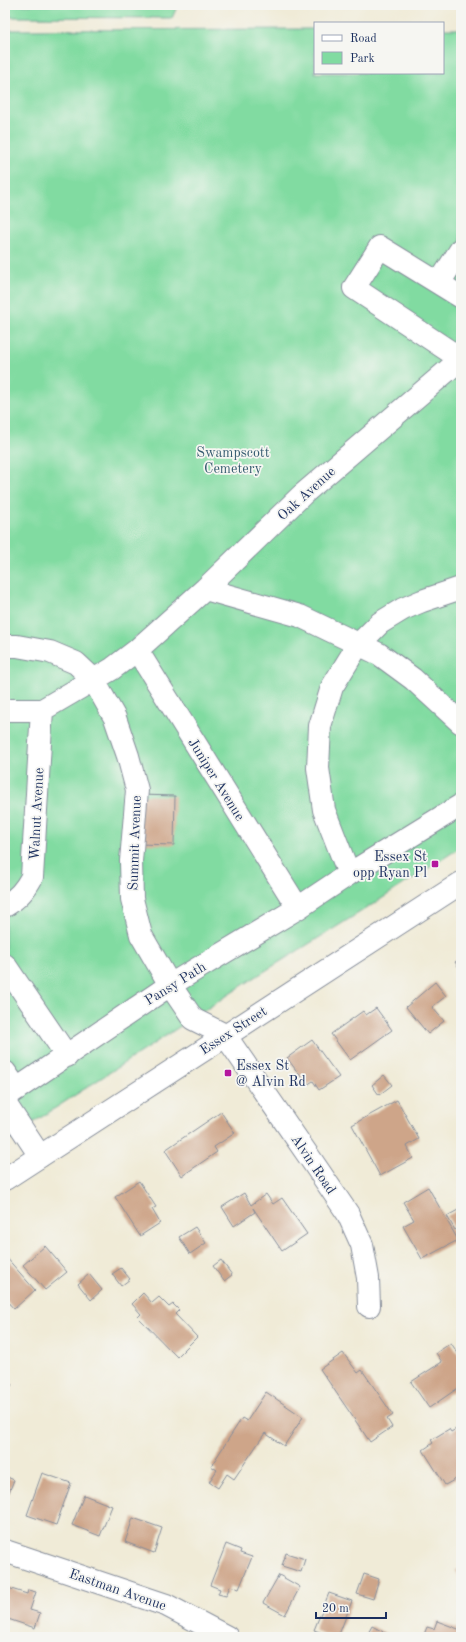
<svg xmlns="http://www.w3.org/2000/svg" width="466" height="1642" font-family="'Old Standard TT',serif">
  <rect width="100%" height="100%" fill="#f6f6f2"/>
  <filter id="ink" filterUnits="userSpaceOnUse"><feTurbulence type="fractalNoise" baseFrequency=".025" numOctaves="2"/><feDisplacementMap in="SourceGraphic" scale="8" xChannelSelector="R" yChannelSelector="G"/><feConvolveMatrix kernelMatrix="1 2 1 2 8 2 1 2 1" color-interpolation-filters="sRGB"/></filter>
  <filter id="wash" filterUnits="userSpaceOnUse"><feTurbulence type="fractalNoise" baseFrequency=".012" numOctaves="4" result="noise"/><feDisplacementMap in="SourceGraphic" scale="16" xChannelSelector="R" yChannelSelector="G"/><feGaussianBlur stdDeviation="0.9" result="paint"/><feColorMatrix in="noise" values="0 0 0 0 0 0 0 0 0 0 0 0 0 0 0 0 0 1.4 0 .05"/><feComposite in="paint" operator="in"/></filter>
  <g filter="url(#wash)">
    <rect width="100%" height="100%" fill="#f0ebd7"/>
    <path fill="#81dba1" stroke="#4e8580" d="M5 5H178L172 18 5 17Z
      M315 29V73H443V29H461V847L375 903 257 976 5 1141V30Z"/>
    <g id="blocks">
      <path fill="#cea589" d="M140 795 175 796 174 845 139 844Z
        M461 958V971L455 962Z
        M435 982 446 996 432 1007 444 1021 428 1034 406 1007Z
        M376 1008 392 1030 350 1060 331 1034 363 1011 366 1015Z
        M312 1040 339 1077 319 1090 313 1081 307 1085 287 1058Z
        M384 1075 392 1085 379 1095 372 1085Z
        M397 1100 419 1139 407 1146 413 1158 380 1176 352 1125Z
        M221 1112 235 1133 214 1147 217 1152 182 1176 165 1150Z
        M139 1181 156 1207 152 1209 160 1223 140 1236 115 1197Z
        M428 1187 458 1240 422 1259 403 1226 414 1220 403 1202Z
        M244 1193 251 1205 266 1194 273 1204 282 1198 307 1234 282 1251 253 1208 255 1212 234 1226 222 1207Z
        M458 1210 461 1216V1226L455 1230 447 1216Z
        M195 1227 206 1243 190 1254 179 1237Z
        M45 1246 67 1272 45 1290 23 1265Z
        M5 1256 35 1290 14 1309 5 1299Z
        M221 1260 232 1275 224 1281 213 1266Z
        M121 1268 130 1279 121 1286 112 1274Z
        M89 1274 102 1290 91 1300 78 1284Z
        M143 1293 152 1303 159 1297 169 1307 173 1304 179 1310 175 1314 197 1337 177 1357 138 1317 141 1314 132 1304Z
        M451 1343 461 1358V1386L429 1408 411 1382 442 1362 436 1353Z
        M343 1353 358 1373 362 1370 393 1415 387 1419 392 1427 370 1442 320 1369Z
        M5 1377 12 1385 5 1392Z
        M266 1392 303 1417 284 1446 265 1433 234 1479 227 1474 218 1488 209 1482 217 1470 211 1466 242 1418 247 1421Z
        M461 1426V1479L457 1481 456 1479 445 1485 423 1450 433 1443 431 1440 449 1429 451 1432Z
        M42 1473 71 1483 56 1525 27 1515Z
        M5 1476 14 1480 5 1502Z
        M84 1495 112 1506 100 1536 72 1525Z
        M133 1518 162 1528 154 1553 125 1542Z
        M226 1544 241 1550 240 1553 252 1557 239 1589 230 1586 226 1596 218 1594 220 1589 210 1585Z
        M286 1553 305 1559 301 1572 282 1566Z
        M461 1567V1579L455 1570Z
        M364 1574 379 1579 373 1599 357 1594Z
        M279 1575 300 1587 285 1615 263 1603Z
        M5 1587 27 1594 28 1590 36 1592 30 1610 40 1613 35 1628 5 1618Z
        M329 1593 352 1601 338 1637H333L314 1630Z
        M437 1621 461 1630 458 1637H423L427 1627 434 1629Z
        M372 1626 393 1637H366Z"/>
    </g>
  </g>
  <g filter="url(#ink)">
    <use href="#blocks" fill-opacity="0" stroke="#868d9a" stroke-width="1"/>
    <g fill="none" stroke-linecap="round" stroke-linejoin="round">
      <g stroke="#868d9a" stroke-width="24">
        <path id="minor" d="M439 283 461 249
          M205 589 300 616 379 654 413 679 461 723
          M5 646H17L50 652 76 663 93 679 115 718 128 756 137 790 131 861 132 899 141 935 170 985 193 1019 225 1035 312 1161 348 1214 362 1245 368 1278 369 1306
          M137 650 298 908
          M5 710H42L112 669 137 650 205 589 302 495 461 359 354 288 380 247 461 297
          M349 874 324 810 318 768 320 726 332 687 358 645 380 623 403 609 422 601 461 588
          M5 906C18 898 25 890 32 877L42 710
          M5 965 67 1056
          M5 1072 17 1089
          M5 1097 170 985 298 908 349 874 461 805
          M5 1103 40 1156
          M5 1551 166 1605 227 1637"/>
      </g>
      <g stroke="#868d9a" stroke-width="24">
        <path id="major" d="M5 1179 461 883"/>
      </g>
      <use href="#minor" stroke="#fff" stroke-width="22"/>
      <use href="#major" stroke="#fff" stroke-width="22"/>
    </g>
  </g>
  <g fill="#b5179e" stroke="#f6f6f2" stroke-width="1.5">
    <rect x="431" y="860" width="8" height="8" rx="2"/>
    <rect x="224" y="1069" width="8" height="8" rx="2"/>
  </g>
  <g text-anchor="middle" stroke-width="3.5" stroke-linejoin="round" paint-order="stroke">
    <g font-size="14" fill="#345a6f" stroke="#f6f6f2">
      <text x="233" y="457">Swampscott<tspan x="233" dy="16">Cemetery</tspan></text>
    </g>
    <g font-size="14" fill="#1b2f5e" stroke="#f6f6f2">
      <text transform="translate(306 493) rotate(-42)" y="5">Oak Avenue</text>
      <text transform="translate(217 779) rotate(58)" y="5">Juniper Avenue</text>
      <text transform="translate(36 814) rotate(-87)" y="5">Walnut Avenue</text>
      <text transform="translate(134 843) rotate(-88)" y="5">Summit Avenue</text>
      <text transform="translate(175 983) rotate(-32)" y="5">Pansy Path</text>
      <text transform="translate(233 1030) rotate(-33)" y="5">Essex Street</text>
      <text transform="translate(314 1164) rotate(56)" y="5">Alvin Road</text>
      <text transform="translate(118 1589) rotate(19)" y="5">Eastman Avenue</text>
    </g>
    <g font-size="14" fill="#1b2f5e" stroke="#f6f6f2" text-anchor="end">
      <text x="427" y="861">Essex St<tspan x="427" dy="16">opp Ryan Pl</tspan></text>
      <text x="236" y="1070" text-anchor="start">Essex St<tspan x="236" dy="16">@ Alvin Rd</tspan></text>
    </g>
  </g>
  <rect width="466" height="1642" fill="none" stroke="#f6f6f2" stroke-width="20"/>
  <rect x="314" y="22" width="130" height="52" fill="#f6f6f2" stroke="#9ea6b7"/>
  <rect x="322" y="35" width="20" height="6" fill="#ffffff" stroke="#9ea6b7"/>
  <text x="350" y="42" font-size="12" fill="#1b2f5e">Road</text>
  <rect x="322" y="52" width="20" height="12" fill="#81dba1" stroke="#9ea6b7"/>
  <text x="350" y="62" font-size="12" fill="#1b2f5e">Park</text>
  <path d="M316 1612v6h70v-6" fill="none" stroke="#1b2f5e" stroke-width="2"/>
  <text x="322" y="1612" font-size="12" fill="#1b2f5e" stroke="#f6f6f2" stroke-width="3" paint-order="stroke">20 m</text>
</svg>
